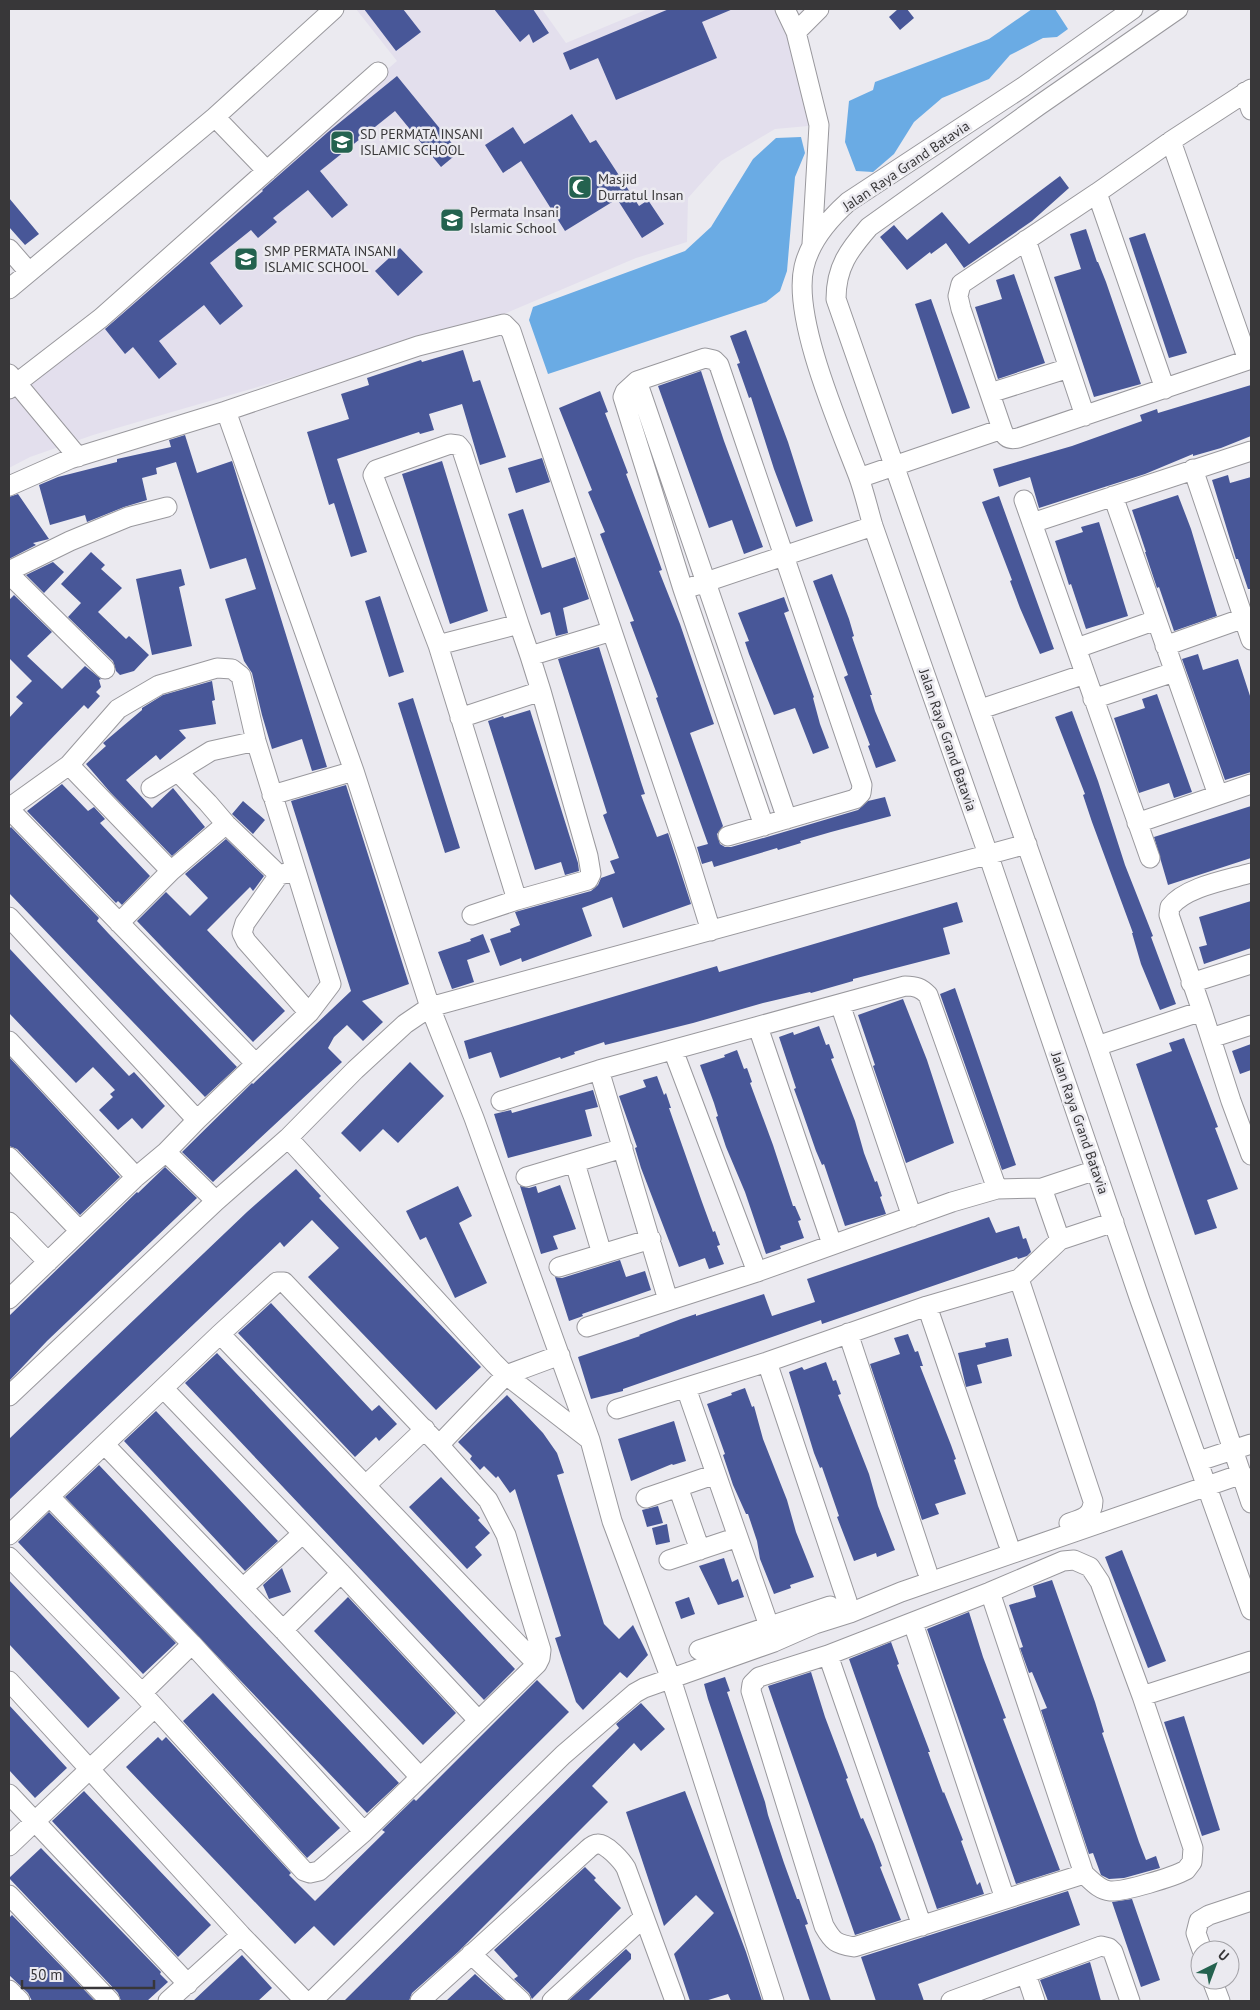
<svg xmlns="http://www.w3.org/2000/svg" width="1260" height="2010" font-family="'PT Sans',sans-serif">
  <rect width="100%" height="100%" fill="#ebeaf0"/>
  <path fill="#e3dfed" d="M356 9H542L566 43 648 9H785L819 125 775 129 721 161 688 198 687 242 636 258 497 317 93 435 30 457 9 468V397L397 61Z"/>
  <path fill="#6aabe4" d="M1032 9H1055L1068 29 1057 37 1043 38 1010 55 989 79 942 98 914 122 894 154 873 172 856 171 845 142 849 101 873 90 875 82 989 39Z
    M801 137 805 153 795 177 787 271 780 291 766 302 548 374 529 320 533 307 685 251 711 227 753 159 776 138Z"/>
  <path fill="#485798" d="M364 9H403L421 32 396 51Z
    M494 9H533L549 33 533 43 529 34 520 42Z
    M669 9H733L702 22 717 58 616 100 598 58 570 70 563 53Z
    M898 9H907L914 18 900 30 889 17Z
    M397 76 459 152 441 167 395 111 320 171 348 205 332 218 308 190 273 218 277 222 258 238 251 230 210 263 243 306 220 325 204 305 159 341 177 364 159 379 133 347 125 354 105 329 263 191 262 190 328 132Z
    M572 114 590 143 596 140 639 206 648 200 664 224 642 238 617 199 565 231 521 161 503 173 485 145 513 127 524 144Z
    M1060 176 1069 188 1032 221 964 268 946 243 931 254 930 252 907 270 880 237 894 225 907 240 942 212 969 244Z
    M9 198 39 234 25 245 9 227Z
    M1086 229 1097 262H1098L1106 282 1141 384 1094 397 1054 277 1081 269 1070 234Z
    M1145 233 1187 353 1169 358 1129 238Z
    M400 248 423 272 398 296 375 271Z
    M1014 274 1045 363 998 379 975 307 1002 299 996 280Z
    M931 299 970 408 952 414 915 304Z
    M746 330 788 442 813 521 796 527 774 469 751 397 749 398 737 364 740 363 730 336Z
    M463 350 473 382 480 380 506 457 480 465 462 404 429 414 434 430 420 434 419 432 337 459 367 552 351 557 334 503 329 505 307 432 349 419 341 394 369 385 367 378 421 360 422 362Z
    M701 371 724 441 763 547 744 554 732 520 709 528 658 386Z
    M1251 385V436L1221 448 1193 456V454L1145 474 1039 508 1030 477 999 487 993 469 1072 446 1142 421 1140 415 1157 409 1158 413Z
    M600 391 608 412 605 413 628 473 626 474 658 559 662 570 659 571 680 624 714 724 690 733 723 826 717 834 720 844 725 847H731L767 837 858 810 868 801 885 797 891 816 831 832 800 841 801 843 778 850 777 848 714 867 712 861 702 864 697 847 708 844 656 698 658 697 630 622 634 621 600 534 605 532 588 492 592 490 559 408Z
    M185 435 197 473 232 461 327 767 312 771 302 739 272 749 262 715 252 673 244 661 225 599 256 589 246 558 210 569 176 462 156 468 157 474 142 478 147 500 124 507 87 522 85 515 50 525 39 485 58 477 117 462V459L171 447 169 440Z
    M542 458 550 482 516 493 508 468Z
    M442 461 488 611 450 624 402 474Z
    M1228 475 1230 483 1251 477V589H1248L1238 559H1236L1212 480Z
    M18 494 49 539 33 543 36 545 9 559V497Z
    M1178 495 1191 529 1217 616 1174 631 1159 587 1157 588 1145 552H1146L1132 510Z
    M999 496 1054 649 1040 654 1020 608 1010 581 1012 580 982 502Z
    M523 509 542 568 575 557 589 599 563 608 568 633 556 636 550 612 541 615 508 514Z
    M1099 522 1128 616 1086 629 1071 584 1069 585 1055 541 1083 532 1081 527Z
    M91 552 105 565 101 569 122 588 98 612 126 639 129 636 149 655 134 671 120 675 116 671 113 661 68 617 81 603 61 584Z
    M53 562 64 572 44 593 26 575Z
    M181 569 185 585 179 587 192 646 152 655 136 579Z
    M832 574 849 619 854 636 852 637 872 695H870L875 711 896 761 876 768 868 746 870 745 844 677 848 675 813 581Z
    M14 595 52 632 27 656 62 689 85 666 101 679 99 680 101 687 96 692 100 696 88 709 84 705 9 782V718L23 703 16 697 32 681 9 658V600Z
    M380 596 404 672 389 677 365 601Z
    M784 597 789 611 784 613 814 697 813 698 820 724 829 748 813 754 795 708 774 715 749 654 745 642 749 641 738 613Z
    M599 647 641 782 645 794 641 795 657 837 668 833 691 904 623 928 612 897 582 908 592 936 522 962 521 958 500 966 490 939 511 932 510 929 520 925 515 912 591 891 598 885 601 878 615 873 610 861 619 858 603 815 607 813 558 659Z
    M1198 654 1203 670 1238 659 1251 699V772L1225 780 1182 659Z
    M212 681 215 700 212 701 216 724 179 730 186 738 160 760 156 755 126 780 152 808 173 788 205 827 172 856 110 792 86 764 106 746 103 743 142 710V708L163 695Z
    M1157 694 1192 792 1174 798 1169 783 1139 793 1114 718 1145 708 1142 699Z
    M413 698 460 848 445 853 398 703Z
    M530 710 578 863 579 871 565 875 561 862 535 870 488 721 503 716 504 718Z
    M1072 711 1098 781 1125 865 1153 936 1151 937 1176 1004 1160 1010 1141 964 1132 933H1133L1092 822 1083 795 1085 794 1055 717Z
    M62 784 88 811 94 807 105 819 100 823 150 876 122 905 118 901 116 903 27 811Z
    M346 785 409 984 362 1001 383 1022 363 1041 347 1025 334 1037 328 1048 342 1062 213 1182 182 1152 252 1083 253 1084 351 991 291 801Z
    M243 801 265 820 253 834 232 814Z
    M1251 806V858L1168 885 1154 837Z
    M11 827 99 918 97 921 109 934 237 1067 205 1097 9 893V829Z
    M226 839 264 876 253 891 250 887 207 930 285 1011 253 1042 137 921 166 892 190 916 208 898 185 874Z
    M1251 901V948L1204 964 1199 947 1207 945 1199 917Z
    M957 902 963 922 943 928 950 954 853 979V981L811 993 810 992 763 1003 693 1023 605 1045 604 1042 574 1052 575 1054 561 1059 560 1057 500 1078 491 1052 469 1059 464 1041 717 966 719 972Z
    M483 934 490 952 467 960 474 982 452 989 438 952 471 941 470 939Z
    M9 948 129 1076 134 1072 165 1106 142 1129 132 1118 118 1130 99 1110 113 1097 110 1094 115 1090 93 1067 76 1083 9 1013Z
    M955 988 1016 1165 1002 1170 940 994Z
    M903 999 927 1060 954 1143 906 1163 873 1066 875 1065 858 1015Z
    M819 1026 826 1045 829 1044 834 1058 831 1059 855 1121 864 1153 875 1182 877 1181 882 1196 880 1197 886 1214 845 1226 824 1164 822 1165 816 1151 801 1108 794 1089 796 1088 779 1037 793 1032 794 1035Z
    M1184 1038 1218 1127 1215 1128 1220 1141 1238 1189 1207 1200 1217 1228 1195 1235 1136 1064 1172 1051 1169 1043Z
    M1251 1044V1070L1240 1074 1232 1051Z
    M737 1050 744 1069 747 1068 752 1082 750 1083 773 1145 793 1206H795L801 1220 798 1221 804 1238 780 1246 781 1249 766 1254 745 1192 726 1147 716 1117 718 1116 714 1103 700 1065 725 1057 724 1055Z
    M9 1057 120 1177 80 1215 17 1149 9 1146Z
    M410 1062 444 1096 398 1143 383 1129 360 1152 341 1133Z
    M657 1076 664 1095 666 1093 671 1108H669L702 1202 713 1232 715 1231 720 1245 717 1246 724 1264 709 1269 705 1258 679 1267 641 1168 635 1148 637 1147 619 1096 646 1087 643 1080Z
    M593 1090 598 1107 585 1110 592 1136 508 1158 494 1114 511 1110 512 1113Z
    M165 1167 197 1198 47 1341 9 1381V1316L137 1192 138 1193Z
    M296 1169 321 1196 319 1198 481 1367 436 1410 308 1277 339 1248 312 1220 284 1247 280 1242 9 1500V1439L247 1212Z
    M560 1185 576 1229 553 1236 558 1249 541 1254 520 1186 529 1188 536 1186 538 1193Z
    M458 1186 472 1216 459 1223 487 1283 455 1298 426 1237 420 1240 406 1211Z
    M989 1217 996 1233 1019 1226 1023 1239 1026 1238 1031 1252 1027 1256 1018 1259 1017 1257 822 1324 821 1320 623 1389V1391L591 1399 578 1357 640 1336 639 1335 681 1319 696 1314V1316L764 1294 772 1316 815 1302 807 1279Z
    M620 1260 626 1277 645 1271 651 1290 582 1314 583 1316 569 1321 555 1277 562 1278Z
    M271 1303 372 1411 379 1405 397 1424 379 1441 376 1437 355 1457 238 1333Z
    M908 1334 915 1352 918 1351 923 1366H920L951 1445 956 1459 954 1460 966 1494 935 1504 939 1514 922 1520 870 1364 900 1354 894 1338Z
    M1008 1338 1012 1356 977 1365 982 1383 966 1387 958 1353 986 1347 985 1343Z
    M217 1353 515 1669 484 1700 185 1383Z
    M826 1362 833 1381 836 1380 841 1394 838 1395 869 1474 878 1506 895 1550 877 1557 876 1553 854 1561 837 1517 839 1516 822 1467 820 1468 814 1453 789 1372 802 1367 804 1370Z
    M745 1388 752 1407 754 1406 763 1439 787 1500 796 1532 814 1577 790 1585 791 1588 774 1594 760 1559 757 1541 748 1514H746L733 1485 723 1455 725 1454 707 1404 732 1395 731 1393Z
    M507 1395 543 1433 557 1453 564 1473 557 1475 604 1624 619 1639 633 1625 648 1655 627 1678 620 1672 583 1710 576 1702 555 1638 561 1636 515 1489 510 1493 498 1476 496 1478 484 1466 480 1470 470 1459 472 1456 458 1442Z
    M156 1411 278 1541 245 1571 124 1441Z
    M674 1421 686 1461 673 1465 672 1464 631 1481 618 1439Z
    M99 1465 399 1783 367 1813 65 1497Z
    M441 1477 480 1518 478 1520 490 1533 475 1547 482 1555 467 1569 409 1507Z
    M658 1506 663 1523 647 1527 642 1510Z
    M49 1512 176 1643 143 1674 18 1542Z
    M667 1524 670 1542 656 1545 652 1528Z
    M1122 1550 1166 1661 1148 1668 1105 1557Z
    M724 1558 732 1582 738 1579 744 1597 718 1605 699 1566Z
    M282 1568 291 1592 269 1599 263 1585Z
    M9 1580 120 1698 88 1728 9 1644Z
    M1052 1580 1095 1702 1104 1732 1102 1733 1139 1842 1146 1860 1156 1856 1160 1868 1124 1878 1109 1879 1101 1875 1093 1853 1089 1854 1041 1710 1047 1708 1032 1672 1029 1673 1020 1648 1023 1647 1009 1605 1036 1597 1033 1586Z
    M348 1597 456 1713 423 1745 314 1631Z
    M689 1597 695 1614 681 1619 675 1602Z
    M969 1612 983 1657 1006 1718 1003 1719 1060 1870 1016 1884 927 1629Z
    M891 1642 899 1664 897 1665 930 1752H928L943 1793 944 1792 963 1840 961 1841 977 1885 980 1882 984 1894 937 1909 849 1659Z
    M811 1672 825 1717 848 1778 846 1779 861 1819 863 1818 874 1844 882 1866 880 1867 901 1920 855 1935 768 1686Z
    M725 1677 730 1691 727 1692 765 1802 768 1815 784 1863 797 1899H799L808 1924 805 1925 831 2001H810L708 1699 704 1684Z
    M537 1680 569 1712 334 1946 314 1926 295 1944 126 1767 158 1737 162 1741 166 1737 291 1873 289 1875 315 1901 385 1832 382 1830 414 1799 416 1801Z
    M213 1693 340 1828 307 1858 183 1721Z
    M641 1703 665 1729 641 1751 634 1743 592 1786 608 1802 458 1952 412 1993 409 2001H344L619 1728 616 1724Z
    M9 1705 67 1768 35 1798 9 1770Z
    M1184 1716 1220 1830 1202 1836 1164 1722Z
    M84 1791 211 1925 178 1957 52 1821Z
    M685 1791 746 1952 762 2001H731L728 1994 705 2001H690L674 1954 714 1913 696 1895 664 1926 626 1812Z
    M41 1848 161 1972 160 1974 168 1982 147 2001H121L118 1993 9 1878Z
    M585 1867 596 1878 594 1880 621 1908 532 1999 529 1993 514 1979 518 1976 494 1950Z
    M1068 1891 1080 1925 918 1984 924 2001H876L861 1957Z
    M1132 1899 1160 1980 1141 1987 1112 1902Z
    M12 1915 95 2001H32L28 1993 9 1975V1918Z
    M626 1949 631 1954V1959L588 2001H568Z
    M242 1955 272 1988 258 2001H193Z
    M1090 1962 1101 2001H1048L1040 1980Z
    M475 1974 505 2001H446Z"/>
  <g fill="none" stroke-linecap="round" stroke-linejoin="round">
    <g stroke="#99989d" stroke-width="21">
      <path id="minor" d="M785 9 796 32 819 125 812 244
        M1133 9 1023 87 848 202C828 220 810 241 804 267 792 318 839 425 858 475 864 491 868 509 873 526L988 854 1140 1300 1251 1610
        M1178 9 1038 106 869 227C849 250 836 267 836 299L1097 1046 1251 1503
        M796 32 819 9
        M1251 89 1171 141 1097 193 961 284 958 296 961 309 1002 429C1005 438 1009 440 1018 438L1251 359
        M1245 92 1251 110
        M215 117 267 171
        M1171 141 1248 360
        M1097 193 1165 389
        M1026 240 1085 416
        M9 249 29 272
        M9 289 215 117 334 9
        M9 374 78 457
        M637 381 787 819
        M9 389 101 318 378 72
        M990 393 1069 368
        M1193 469 1251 640
        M859 478 1002 429
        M9 486 70 459 226 411 418 346 504 324 511 331 688 857 711 931
        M1113 496 1218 795
        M1024 500 1150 858
        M1032 523 1251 451
        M9 571 70 541 128 517 167 507
        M9 574 105 669
        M694 586 873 526
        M438 645 373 475 376 470 450 444 458 445 462 450 519 624
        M1165 646 1244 618
        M1077 648 1156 620
        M530 656 541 691
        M1093 699 1174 672
        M981 709 1085 674
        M460 718 541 691 588 856 591 874 588 880 517 900 472 915
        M69 765 171 871
        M178 772 208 803 226 824 279 875 290 872
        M151 788 211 751 256 741
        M272 795 354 771
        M9 808 69 765 118 709 159 685 217 668 232 669 241 676 256 741 331 984 309 1013 197 1120 166 1152
        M9 809 256 1064
        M1137 823 1251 784
        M728 836 855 799 861 793 862 785 719 365 714 360 705 358 637 381 625 392 623 397 683 589 764 826
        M279 875 245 923 242 933 246 941 309 1013
        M517 900 438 645 519 624 530 656 612 631
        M9 917 197 1120
        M119 923 171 871 226 824
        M1191 983 1251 964
        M840 1004 912 1217
        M1202 1011 1231 1101 1251 1155
        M758 1027 832 1244
        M1211 1038 1251 1025
        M9 1041 136 1177
        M1097 1046 1202 1011 1169 915 1170 907C1185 887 1227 880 1251 873
        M673 1050 757 1272
        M599 1070 668 1300
        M501 1101 599 1070 905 986C916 986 921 988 928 995L997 1189
        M288 1138 494 1363 506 1375 590 1440
        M9 1157 79 1230
        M575 1163 602 1254
        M526 1177 623 1148
        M9 1222 48 1262
        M1060 1240 1114 1222
        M559 1267 651 1239
        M1019 1279 1093 1501C1093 1516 1082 1519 1069 1523
        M9 1299 136 1177 166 1152 216 1201
        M927 1306 1008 1543
        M587 1327 757 1272 952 1202 997 1189 1042 1188 1096 1170
        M848 1333 927 1571
        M220 1334 537 1664
        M767 1362 847 1601
        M686 1388 769 1626
        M164 1389 341 1573 478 1720
        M9 1396 216 1201 288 1138 355 1070 405 1024 430 1007 354 771 226 411
        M617 1409 767 1362 927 1306 1019 1279 1060 1240 1042 1188
        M105 1445 283 1630 420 1777
        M439 1445 506 1375 560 1355
        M1199 1461 1251 1444
        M366 1485 425 1429
        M678 1487 700 1550
        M50 1497 192 1644 364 1832
        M646 1498 716 1474
        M9 1535 220 1334 277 1282H284L439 1445 488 1500 506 1535 541 1650 540 1658 537 1664 364 1832 319 1871 310 1873 304 1871 142 1693 9 1557
        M669 1560 738 1537
        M1074 1560 1090 1567 1100 1582 1142 1696 1193 1848 1192 1862 1186 1870C1173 1877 1124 1892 1110 1891 1099 1890 1092 1881 1084 1874L990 1592 1063 1561Z
        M243 1588 302 1534
        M990 1592 828 1655 759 1677 752 1684 751 1691 824 1926C833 1942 836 1944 854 1947L1084 1874
        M913 1623 1005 1899
        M283 1630 341 1573
        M699 1650 830 1606
        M828 1655 922 1926
        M9 1681 241 1935 305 2001
        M142 1693 192 1644
        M1142 1696 1251 1661
        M9 1794 188 1984
        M9 1846 154 1708
        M9 1895 110 2001
        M1202 1950 1196 1933 1199 1921 1209 1915 1251 1901
        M471 1954 521 2001
        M1026 1974 1035 2001
        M1212 1980 1220 2001
        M9 1990 20 2001
        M168 2001 241 1935
        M312 2001 563 1755 635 1693 644 1688 774 1642 815 1624 850 1613 901 1592 1242 1474
        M420 2001 587 1850C590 1847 594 1844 598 1844 606 1843 622 1861 626 1868L675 2001
        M552 2001 643 1918
        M774 2001 671 1679 612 1521 590 1440 474 1118 430 1007 1027 844
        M951 2001 1101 1946 1109 1948 1113 1952 1130 2001"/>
    </g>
    <use href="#minor" stroke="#fff" stroke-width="19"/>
  </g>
  <defs>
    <g id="school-square" transform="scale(1.25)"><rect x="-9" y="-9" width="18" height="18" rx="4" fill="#24624f" stroke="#ebeaf0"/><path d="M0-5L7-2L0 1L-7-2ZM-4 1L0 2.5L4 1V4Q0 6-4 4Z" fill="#fff"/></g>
    <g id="mosque-square" transform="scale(1.25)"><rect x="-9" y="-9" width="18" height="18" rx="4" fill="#24624f" stroke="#ebeaf0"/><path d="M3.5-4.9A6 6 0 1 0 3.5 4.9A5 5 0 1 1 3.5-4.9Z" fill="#fff"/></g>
  </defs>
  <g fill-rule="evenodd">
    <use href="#school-square" x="342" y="142"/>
    <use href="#mosque-square" x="580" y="187"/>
    <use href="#school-square" x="452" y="220"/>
    <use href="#school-square" x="246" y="259"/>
  </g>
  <g text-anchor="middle" stroke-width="5" stroke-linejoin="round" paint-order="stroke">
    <g font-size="14" fill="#383739" stroke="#ebeaf0" text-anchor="start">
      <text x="360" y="139">SD PERMATA INSANI<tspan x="360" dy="16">ISLAMIC SCHOOL</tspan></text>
      <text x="598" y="184">Masjid<tspan x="598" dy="16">Durratul Insan</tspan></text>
      <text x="470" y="217">Permata Insani<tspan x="470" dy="16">Islamic School</tspan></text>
      <text x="264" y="256">SMP PERMATA INSANI<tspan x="264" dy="16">ISLAMIC SCHOOL</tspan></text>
    </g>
    <g font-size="14" fill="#383739" stroke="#ebeaf0">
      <text transform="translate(906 166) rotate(-34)" y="5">Jalan Raya Grand Batavia</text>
      <text transform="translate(948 740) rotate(71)" y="5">Jalan Raya Grand Batavia</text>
      <text transform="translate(1080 1123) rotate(71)" y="5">Jalan Raya Grand Batavia</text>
    </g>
  </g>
  <rect width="1260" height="2010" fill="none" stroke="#383739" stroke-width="20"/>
  <g transform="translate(1215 1965) rotate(42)"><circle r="24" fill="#ebeaf0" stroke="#a3a2a7"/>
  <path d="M0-4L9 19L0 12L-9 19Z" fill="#24624f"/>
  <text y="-8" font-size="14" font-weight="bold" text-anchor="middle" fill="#383739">U</text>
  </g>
  <path d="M22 1980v8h132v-8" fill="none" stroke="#383739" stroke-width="2.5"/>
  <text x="30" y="1980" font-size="15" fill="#383739" stroke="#ebeaf0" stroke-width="4" paint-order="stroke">50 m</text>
</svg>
